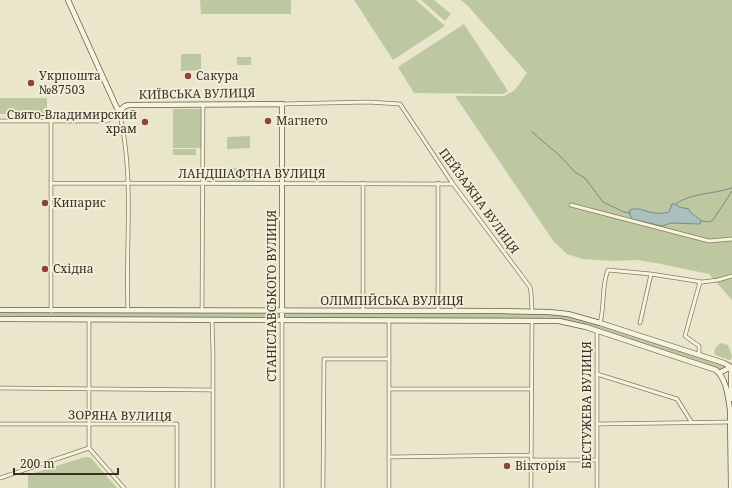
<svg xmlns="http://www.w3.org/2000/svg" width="732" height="488" font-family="'Noto Serif',serif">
  <rect width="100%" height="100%" fill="#eae6cb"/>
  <path fill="#bdc8a0" d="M200 0H291V14H201Z
    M354 0H416L445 26 393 60Z
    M421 0H434L451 14 445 21Z
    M461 0H732V300L709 274 656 263 637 260 613 261 582 259 567 254 554 242 455 96H504L515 90 527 73 468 6Z
    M464 24 508 91 503 94 414 93 398 67Z
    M181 54H201V70L181 71Z
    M237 57H251V65H237Z
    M0 98H46L47 99V113L46 114H0Z
    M173 109H202V148H173Z
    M250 136V148L227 149V137Z
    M173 149H196V155H173Z
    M221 168H256L259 171 255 174 256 178 254 181 211 180 207 179 208 174Z
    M0 310 568 314 732 366V453L730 410 731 367 719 373 565 322 0 319Z
    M721 343 728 345 732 356 731 360H729L715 355C713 350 717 345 721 343Z
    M85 457H88L91 458 117 488H28V475Z"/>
  <path fill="#abc0bd" stroke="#728e8b" d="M672 204H675L679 207 689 209 691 213 701 220 700 224 671 223 662 226 632 219 629 213 630 210C640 206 646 213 656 213 660 214 665 213 669 212Z"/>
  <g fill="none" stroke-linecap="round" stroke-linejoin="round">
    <path stroke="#728e8b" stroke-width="1" d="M532 132 559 155 575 172 585 178 603 202 624 212 630 213
      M676 204C689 193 715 194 732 188
      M701 221 709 222 713 220 732 191"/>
    <g stroke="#867a61" stroke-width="4.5">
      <path id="street" d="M282 104 368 102 400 104 453 184 530 287 531 293 532 311
        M119 111C135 176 125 244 128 311
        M0 121H106L111 119 119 111
        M51 183 453 184
        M363 183V311
        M571 205 709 241 732 239
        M51 311V121
        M202 311 203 105
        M438 311V183
        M89 320V448
        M212 320 213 353V488
        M282 320V488
        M389 320V488
        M600 323C605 306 601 287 608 270L651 274 702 282 718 280 732 276
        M640 323 651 274
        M699 355V346L685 336 700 282
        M597 374 677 399 692 423
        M0 388 213 390
        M389 389H531
        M0 424H177V488
        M597 424 731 422
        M89 448 124 488
        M389 457 531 455
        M531 460H597
        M0 478 89 448
        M323 488 324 359H389
        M531 488 532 321
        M597 488V331"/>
    </g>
    <g stroke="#685c44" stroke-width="6">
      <path id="secondary" d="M68 0 116 106 119 111 125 106 129 105 282 104V320
        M0 310 502 311 549 312 568 314 600 323 724 363 731 367
        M0 319 559 321 586 327 716 370C727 380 728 397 730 410
        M719 373 731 367
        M731 399V367
        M730 409 731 488"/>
    </g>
    <use href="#street" stroke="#f6f3de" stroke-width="3"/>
    <use href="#secondary" stroke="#f6f3de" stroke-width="4.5"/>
  </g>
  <g fill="#8e4538" stroke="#f3efda" stroke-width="1.5">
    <circle cx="188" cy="76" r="4"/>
    <circle cx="31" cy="83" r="4"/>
    <circle cx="268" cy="121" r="4"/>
    <circle cx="145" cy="122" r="4"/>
    <circle cx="45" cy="203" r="4"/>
    <circle cx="45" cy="269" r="4"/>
    <circle cx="507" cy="466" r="4"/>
  </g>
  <g text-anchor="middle" stroke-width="3.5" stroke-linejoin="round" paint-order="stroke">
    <g font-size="12" fill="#383023" stroke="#f3efda" text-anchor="start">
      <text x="39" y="80">Укрпошта<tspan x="39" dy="14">№87503</tspan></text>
      <text x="196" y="80">Сакура</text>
      <text x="137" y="119" text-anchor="end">Свято-Владимирский<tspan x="137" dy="14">храм</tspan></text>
      <text x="276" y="125">Магнето</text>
      <text x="53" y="207">Кипарис</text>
      <text x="53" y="273">Східна</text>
      <text x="515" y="470">Вікторія</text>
    </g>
    <g font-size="12" fill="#383023" stroke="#f3efda">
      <text transform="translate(197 94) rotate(-1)" y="4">КИЇВСЬКА ВУЛИЦЯ</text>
      <text x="252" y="178">ЛАНДШАФТНА ВУЛИЦЯ</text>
      <text transform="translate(479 201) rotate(54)" y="4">ПЕЙЗАЖНА ВУЛИЦЯ</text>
      <text transform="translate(272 296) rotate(-90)" y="4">СТАНІСЛАВСЬКОГО ВУЛИЦЯ</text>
      <text x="392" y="305">ОЛІМПІЙСЬКА ВУЛИЦЯ</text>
      <text transform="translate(587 405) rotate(-90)" y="4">БЕСТУЖЕВА ВУЛИЦЯ</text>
      <text transform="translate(120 416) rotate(1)" y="4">ЗОРЯНА ВУЛИЦЯ</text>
    </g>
  </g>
  <path d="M14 468v6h104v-6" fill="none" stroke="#383023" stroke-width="2"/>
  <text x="20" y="468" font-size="12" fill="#383023" stroke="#f3efda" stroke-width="3" paint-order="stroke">200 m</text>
</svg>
